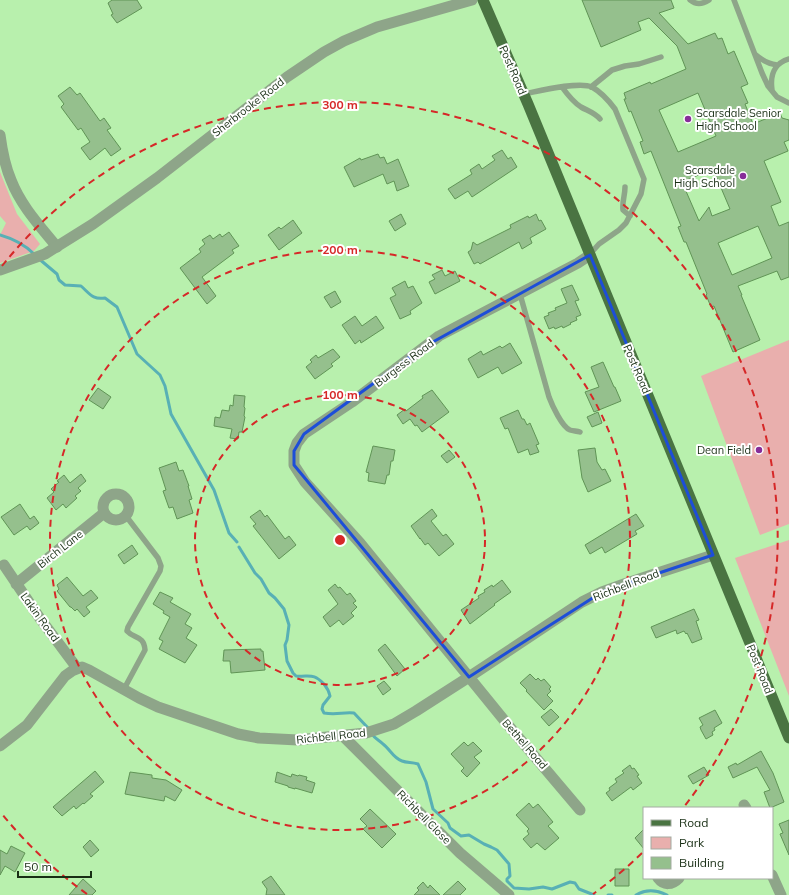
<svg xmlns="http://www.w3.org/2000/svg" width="789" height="895" font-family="Mulish,sans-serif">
  <rect width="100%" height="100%" fill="#b8f0ad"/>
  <path fill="#e9afad" d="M0 172 17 214 40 244 34 251 0 263V235L6 223 0 216Z
    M789 340V524L760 535 701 376Z
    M789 540V696L735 558Z"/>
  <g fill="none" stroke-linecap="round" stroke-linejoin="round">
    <path stroke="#58b0b5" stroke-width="3" d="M0 235C14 239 24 244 34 254
      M38 258 57 274 59 280 65 285 81 286C90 294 93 300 105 298L117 307 137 354 160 375 165 386 171 414 214 490 229 533 237 542
      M239 547 255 573 261 579 269 593 275 598 284 609 289 625 287 640 285 645 287 661 293 673 296 676C311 677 313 673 324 684 328 689 329 691 330 696L323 705 322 709 324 713C337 715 343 712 354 713L369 729
      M372 734C375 739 379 740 383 744 390 749 393 758 402 761 407 763 412 762 418 764L426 782 433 809 448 823 450 828 461 836 469 835 484 844 491 847 497 850 509 864 510 876 507 879V881L514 888 529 889 543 887 552 889 570 882 575 883 579 889 594 895
      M608 895H612
      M636 895C646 889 657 890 667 895"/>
  </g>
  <path fill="#95c08d" stroke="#609456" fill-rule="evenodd" d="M112 0H137L142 8 117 23 111 15 113 14 108 3Z
    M582 0H671L674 8 659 13 688 44 715 33 718 39 722 38 728 54 734 51 748 84 741 87 748 103 745 104 753 124 780 113 782 118 789 120V140L784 142 788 151 764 161 781 202 771 206 779 226 789 222V277L781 280 777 271 738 286 742 295H741L760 340 733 352 714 306 711 307 706 295 707 294 686 242H684L678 227 681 226 651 151 644 154 640 142 643 141 631 111 629 112 624 99H626L624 93 650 82 651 84 686 69 677 46 649 18 638 22 641 30 601 47ZM698 93 716 136 678 152 659 110ZM713 169 730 209 712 216 709 207 699 221 682 182ZM758 226 772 258 732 275 718 243Z
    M70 87 77 95 80 93 100 121 104 118 111 128 107 130 121 149 111 156 105 148 90 160 81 148 90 142 81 128 78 130 61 107 64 104 58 96Z
    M502 150 508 159 511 157 517 167 472 197 468 191 455 199 448 189 472 174 470 170 479 164 482 169 495 160 492 156Z
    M378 154 380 158 384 157 387 164 398 159 409 186 397 191 394 181 387 184 383 174 354 187 344 167 360 158 361 160Z
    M401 214 406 224 395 231 389 221Z
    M536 214 539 221 541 220 546 229 530 238 532 243 522 249 519 242 480 264 478 262 474 264 468 252 471 250 473 242 477 245 511 228 510 225 528 216 529 218Z
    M293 220 302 233 279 250 268 235 279 227 281 229Z
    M229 232 239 246 232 250 234 253 202 277 216 296 207 304 180 268 201 252 199 249 205 244 202 240 210 235 213 239 220 234 222 237Z
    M442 270 445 276 455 271 460 281 435 294 429 282 435 279 432 275Z
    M405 281 408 288 413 286 422 303 410 311 411 314 400 319 390 298 396 295 392 288Z
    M572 285 579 300 575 301 581 315 576 317 577 320 570 323 571 324 563 328 562 326 555 329 554 327 549 329 544 317 549 315 548 313 556 310 555 308 567 303 561 289Z
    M335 291 341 302 331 308 324 297Z
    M355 316 362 326 376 316 384 328 361 343 360 340 355 344 342 325Z
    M510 343 522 363 502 374 498 367 478 378 468 359 481 351 483 355 500 346 502 348Z
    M333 349 340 357 331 364 333 366 315 379 306 367 312 362 310 360 316 355 318 358Z
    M603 362 614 387H615L621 401 594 412 585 392 599 387 591 367Z
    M98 388 111 397 103 409 89 400Z
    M432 390 449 412 422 432 417 425 415 426 410 419 403 424 397 415 405 409 406 411 423 398 422 396Z
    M234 395 245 396 244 407 245 408 244 416 245 417 242 432H239L238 439 230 438 232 429 214 426 215 417 220 418 222 410 229 411 230 405 233 406Z
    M518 410 522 419H524L527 425 530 423 539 444 536 445 539 452 530 455 528 449 518 453 508 428 505 429 500 418Z
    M598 412 602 423 592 427 587 417Z
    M373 446 395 450 393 461H391L389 475H387L385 484 368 481 369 473 366 472Z
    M595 448 597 462 602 470 605 469 611 481 588 492 582 478 578 450Z
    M449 450 455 457 447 463 441 456Z
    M176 462 179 471 183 470 189 486H188L192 499 189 500 193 513 177 519 173 507 169 508 163 491 166 490 159 468Z
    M81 474 86 481 78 488 81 491 75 496 77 498 66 508 63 504 56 510 47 498 54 492 51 489 59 482 57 481 64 475 70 483Z
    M20 504 30 519 34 516 39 523 30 530 27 526 14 535 1 517Z
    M432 509 437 516 431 521 443 536 446 534 454 544 439 556 428 543 425 545 420 538V539L411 526Z
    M260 510 265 517 267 515 285 539 289 536 296 545 279 559 253 526 256 524 250 517Z
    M636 514 644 526 635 531 637 534 605 553 602 547 590 554 585 545Z
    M132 545 138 554 124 564 118 555Z
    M67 577 83 596 91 590 98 598 86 607 90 612 84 617 77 609 75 611 71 607H70L57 591 59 589 57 585Z
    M502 580 511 592 494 604 495 605 470 624 461 610 479 598 478 596 485 592 484 590 492 585 493 587Z
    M335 584 338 588 340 587 347 595 350 593 356 601 353 603 357 607 351 613 354 616 343 625 339 620 330 627 323 617 338 604 328 590Z
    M160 592 173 598 170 602 191 614 185 624 192 628 186 638 197 645 185 663 159 649 163 641 159 639 170 617 163 613 164 611 153 604Z
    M694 609 699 620 696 621 702 639 692 643 687 633 686 634 684 631 677 634 676 630 656 638 651 627Z
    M385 644 405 669 397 676 378 650Z
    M261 649V651H263L265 670 231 673 230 661H223L224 650Z
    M530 674 536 680 538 678 541 681 544 679 551 687 549 689 551 691 547 695 553 701 544 710 526 691 527 690 520 683Z
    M384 681 391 689 383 695 377 686Z
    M551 709 559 717 549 726 541 717Z
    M715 710 722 723 714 728 715 730 712 732 713 735 706 739 701 730 700 727 703 725 699 718Z
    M464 742 468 746 473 742 482 751 474 757 480 763 467 777 461 771 464 768 451 754Z
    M761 751 773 773 784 802 770 808 764 792 770 790 757 767 733 778 728 767 736 763 737 765Z
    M630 765 632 769 634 768 639 775 637 776 642 783 633 790 631 787 612 801 606 793 610 790 609 788 617 782 615 779 624 773 622 771Z
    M704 767 709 775 693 784 688 776Z
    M95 771 104 782 90 794 93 796 84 804 83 803 76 809 74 806 62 816 53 807Z
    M130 772 152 775V778L166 780 182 790 175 801 165 796 164 801 125 794Z
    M277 772 291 777 292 774 298 776 299 775 307 777 306 780 315 783 312 793 295 788V789L288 787V786L275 782Z
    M529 803 533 808 538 804 553 822 548 826 559 838 545 850 537 843 531 848 523 839 529 834 527 831 529 829 516 815Z
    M370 809 396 834 382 848 363 829 367 826 360 819Z
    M789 820V855L780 834 783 833 779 824Z
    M644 829V849L635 838Z
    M90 840 99 850 91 857 83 847Z
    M11 846 25 853 15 872 5 866 0 875V850L7 854Z
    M615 869H629V886H615Z
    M271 876 285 895H266L267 889 262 882Z
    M83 879 96 891 92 895H69Z
    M458 881 466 889 460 895H443Z
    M423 882 428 888 430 885 440 895H414L419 890 417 888Z"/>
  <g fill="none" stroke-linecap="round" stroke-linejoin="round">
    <path stroke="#8ea589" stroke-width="5.5" d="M690 0C696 5 703 4 709 0
      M734 0 762 73 768 86 777 97 789 103
      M756 55C763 61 769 64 777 65
      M562 87C567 94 573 102 581 107 588 111 595 113 600 119
      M591 87 612 70 625 66 639 64 661 57
      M772 90C770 76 774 63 789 59
      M524 94C539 91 579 81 592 87 601 92 609 101 615 109L644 179 641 194 626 223 619 230 599 244 590 254
      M625 187C625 196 622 201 623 210L630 216
      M520 294 549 397C552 405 562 427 570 430 573 431 577 431 580 432
      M124 689 145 650C144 635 134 639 127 631L128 627 160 571 161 566 158 558 126 516"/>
    <path stroke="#8ea589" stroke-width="11" d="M0 135C2 150 5 166 11 180 21 206 40 226 57 247
      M103 507a13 13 0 1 1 26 0a13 13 0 1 1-26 0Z
      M4 565 39 617 77 668
      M16 584 104 513
      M343 736 460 853 509 895
      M0 746 27 725 65 676 72 671 82 667 89 670 139 698 158 707 238 734 259 738 298 740 366 733 394 724 416 711 469 677 582 602 602 592 627 583 713 555
      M744 805 746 808
      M580 810 508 725 360 543 305 482 294 465V451L297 443 304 434 352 402 439 336 578 263 590 255
      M772 875 781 895
      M658 878C664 886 672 885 679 878"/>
    <path stroke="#8ea589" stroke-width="11" d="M0 270 45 254 93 224 157 178 287 77 324 52 344 41 377 27 472 0"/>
    <path stroke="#4a7442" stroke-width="11" d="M483 0 528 104 789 738"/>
  </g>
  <path fill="none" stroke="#1d4ed8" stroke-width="3" stroke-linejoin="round" d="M590 255 713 555 602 592 469 677 294 465V451L304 434 422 348Z"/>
  <g fill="none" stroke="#d62828" stroke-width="2" stroke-dasharray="7 5">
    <circle cx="340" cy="540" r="145"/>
    <circle cx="340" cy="540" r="290"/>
    <path d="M642 853A435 435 0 0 1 593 894M87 894A435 435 0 0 1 2 814M2 266A435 435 0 0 1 683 808"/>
  </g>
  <g fill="#872d99" stroke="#fff" stroke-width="1.5">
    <circle cx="688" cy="119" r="4"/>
    <circle cx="743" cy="176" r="4"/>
    <circle cx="759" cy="450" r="4"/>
  </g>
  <g text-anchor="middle" stroke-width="4" stroke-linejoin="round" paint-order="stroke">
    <g font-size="11" fill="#182e14" stroke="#fff">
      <text transform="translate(513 70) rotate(67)" y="4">Post Road</text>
      <text transform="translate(248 107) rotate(-38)" y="4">Sherbrooke Road</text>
      <text transform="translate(404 363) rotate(-37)" y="4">Burgess Road</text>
      <text transform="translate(637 369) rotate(67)" y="4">Post Road</text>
      <text transform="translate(60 549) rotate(-38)" y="4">Birch Lane</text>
      <text transform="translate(626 585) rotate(-21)" y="4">Richbell Road</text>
      <text transform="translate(40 617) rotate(54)" y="4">Lakin Road</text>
      <text transform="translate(760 669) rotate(68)" y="4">Post Road</text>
      <text transform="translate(331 736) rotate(-6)" y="4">Richbell Road</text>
      <text transform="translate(525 744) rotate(49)" y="4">Bethel Road</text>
      <text transform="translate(424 817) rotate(45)" y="4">Richbell Close</text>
    </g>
    <g font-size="11" fill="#182e14" stroke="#fff" text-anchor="end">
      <text x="696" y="117" text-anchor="start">Scarsdale Senior<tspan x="696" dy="13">High School</tspan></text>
      <text x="735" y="174">Scarsdale<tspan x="735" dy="13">High School</tspan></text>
      <text x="751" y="454">Dean Field</text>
    </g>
  </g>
  <circle cx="340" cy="540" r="6" fill="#d62828" stroke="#fff" stroke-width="2"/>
  <g font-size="12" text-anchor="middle" font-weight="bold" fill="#d62828" stroke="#fff" stroke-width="4" stroke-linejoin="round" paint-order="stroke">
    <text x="340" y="109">300 m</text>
    <text x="340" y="254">200 m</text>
    <text x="340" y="399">100 m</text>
  </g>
  <rect x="643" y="807" width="130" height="72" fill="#ffffff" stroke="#a3aba1"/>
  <rect x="651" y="820" width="20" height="6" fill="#4a7442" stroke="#a3aba1"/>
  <text x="679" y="827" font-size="12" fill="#182e14">Road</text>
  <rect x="651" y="837" width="20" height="12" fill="#e9afad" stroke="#a3aba1"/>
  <text x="679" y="847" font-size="12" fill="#182e14">Park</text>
  <rect x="651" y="857" width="20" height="12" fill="#95c08d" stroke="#a3aba1"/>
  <text x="679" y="867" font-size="12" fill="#182e14">Building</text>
  <path d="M18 871v6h73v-6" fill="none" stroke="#182e14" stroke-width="2"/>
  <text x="24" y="871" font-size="12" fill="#182e14" stroke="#ffffff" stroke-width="3" paint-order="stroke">50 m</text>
</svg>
